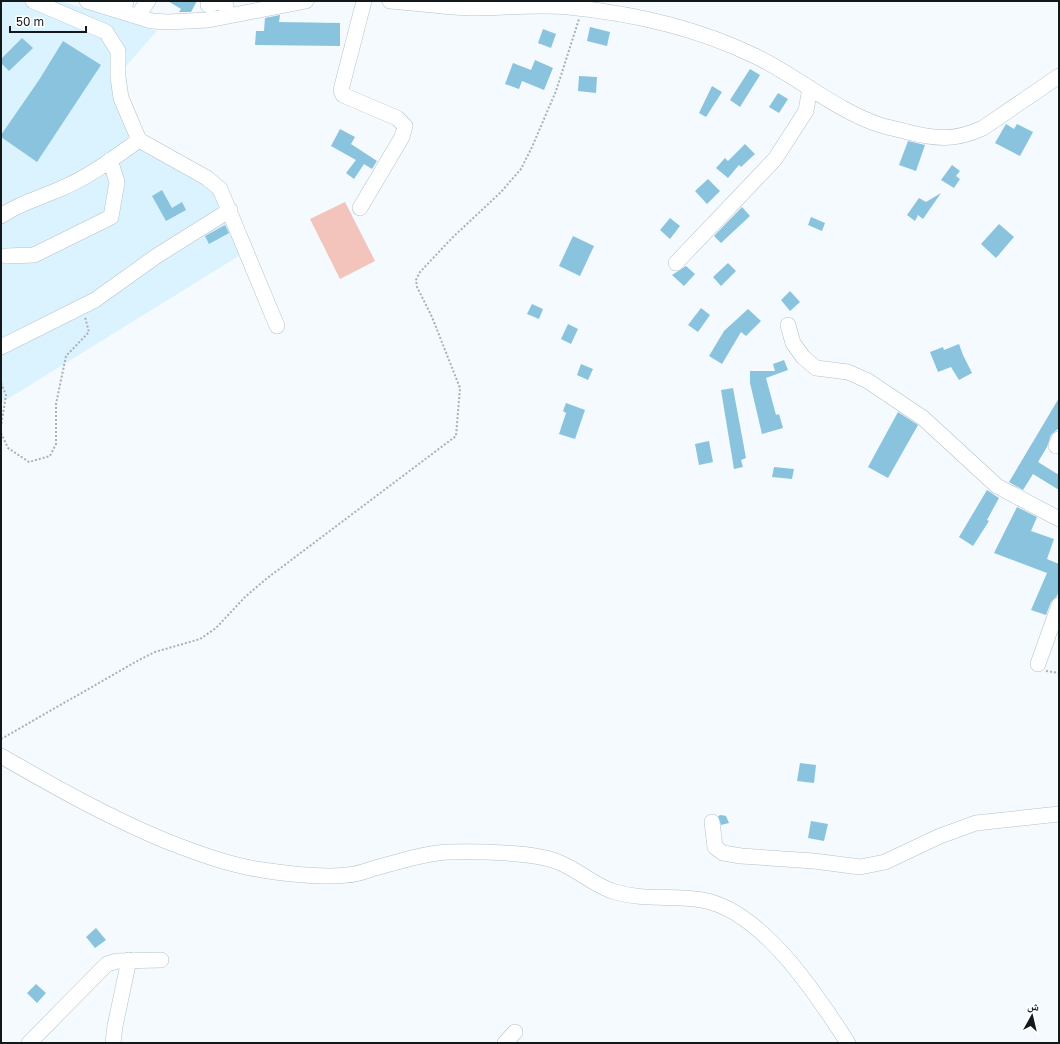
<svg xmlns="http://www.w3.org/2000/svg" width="1060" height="1044" font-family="'Golos Text','Noto Naskh Arabic',sans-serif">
  <rect width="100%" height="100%" fill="#f4fafd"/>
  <path fill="#dbf3fe" d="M1 1H61L157 31 125 67 128 96 144 134 217 194 242 254 1 403Z"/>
  <path fill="#f2c4bc" d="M345 202 375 261 340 279 310 219Z"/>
  <path fill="#8ac3de" d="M168 1H197L191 12H179L181 9Z
    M280 15 279 22 340 23V46L255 45 256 31H264L265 18Z
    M590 27 610 32 607 46 587 41Z
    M543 29 556 34 551 48 538 43Z
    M22 38 33 48 9 71 1 63V59Z
    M63 41 101 65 37 162 1 137V135L39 80Z
    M535 60 553 68 544 90 522 81 519 89 505 84 513 63 531 70Z
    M750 69 760 75 740 107 730 100Z
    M579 76 597 77 596 93 578 91Z
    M712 86 722 92 706 117 699 113Z
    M778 93 788 99 779 113 769 107Z
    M1006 124 1014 129 1017 124 1033 132 1020 156 995 143Z
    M340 129 355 137 351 144 377 161 372 169 364 164 354 179 346 173 356 160 331 146Z
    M908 141 925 145 916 171 899 165Z
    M745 144 755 154 741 167 739 165 728 178 716 168 725 158 728 161Z
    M952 165 960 171 956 176 960 179 954 188 941 180Z
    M708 179 720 191 707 204 695 191Z
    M162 190 172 208 182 202 186 210 166 221 152 196Z
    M941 193 923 219 918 215 915 221 907 215 919 198 926 202Z
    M742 207 750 216 721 243 714 236Z
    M811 217 825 223 822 231 808 225Z
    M670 218 680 226 670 239 660 230Z
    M999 224 1014 237 996 258 981 244Z
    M225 225 229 233 209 244 205 236Z
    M573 236 594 246 580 276 559 266Z
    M728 263 736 271 721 286 713 277Z
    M686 266 695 274 684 286 672 275Z
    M790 291 800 302 790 311 781 300Z
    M532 304 543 309 539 319 527 314Z
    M701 308 710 315 698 332 688 325Z
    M748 309 761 321 746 336 741 332 722 364 709 356 724 331Z
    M568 324 578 329 571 344 561 339Z
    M959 344 963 355 972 373 959 380 951 367 938 372 930 352 943 347 944 350Z
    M784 360 788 370 766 378 776 415 779 414 783 428 762 434 750 383V371H775L773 364Z
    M581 364 593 369 588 380 577 375Z
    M733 388 746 458 741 460 743 467 734 469 721 390Z
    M1059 398V428L1051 435 1047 447 1038 462 1059 475V490L1033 474 1023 490 1009 482Z
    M566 403 585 410 575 439 559 434 566 413 563 411Z
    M898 412 918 425 888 478 868 467Z
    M709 441 713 462 699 465 695 444Z
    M774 467 794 469 792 479 772 477Z
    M987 490 999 498 987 520 989 521 973 546 959 537Z
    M1017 507 1037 517 1031 531 1054 539 1047 559 1059 564V590L1057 596 1051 602 1046 615 1031 610 1047 573 994 553Z
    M800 763 816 765 814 783 797 781Z
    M721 815 726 816 729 823 721 825 718 816Z
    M811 821 828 824 824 841 808 838Z
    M96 928 106 940 95 948 86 937Z
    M36 984 46 993 37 1003 27 993Z"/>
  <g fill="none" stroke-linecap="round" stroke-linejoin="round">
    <g stroke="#b3c2c9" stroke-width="16">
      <path id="minor" d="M33 1 106 32 118 51V77L121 98 139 140 207 178 220 189 277 326
        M87 1 152 21 168 22 208 20 306 1
        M124 1 126 2
        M225 1 227 16
        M390 1C417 3 444 7 471 8 503 8 536 4 568 7 631 13 697 28 755 56 797 76 835 110 880 125 889 128 898 129 907 132 936 139 955 141 983 128L1059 76
        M208 5 222 1
        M137 16 148 1
        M360 208 402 137 405 126 397 118 343 95 341 90 364 1
        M1 216C19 203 40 198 60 189 89 177 114 158 139 140
        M6 256 34 255 111 217 117 182 110 160
        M676 263 775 159 806 111 810 88
        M788 325 793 343 803 357 816 368 848 372 868 381 923 418 997 486 1059 519
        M1 347 95 300 158 255 230 210
        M1056 446 1059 439
        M1038 664 1059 605
        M1 756C57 788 106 816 166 841 197 853 229 865 262 870 289 874 320 878 347 875 356 875 366 871 375 868 399 862 424 853 449 852 475 851 535 852 558 862 577 869 592 884 612 891 643 901 671 895 702 900 762 910 817 995 848 1043
        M712 822 715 847 723 853 741 856 814 861 860 867 885 862 940 836 976 823 1059 814
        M29 1043 107 964 117 961 161 960
        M113 1043 115 1026 129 960
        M505 1043 515 1032"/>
    </g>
    <path stroke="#aab0b3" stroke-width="2" stroke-dasharray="2 2" stroke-linecap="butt" d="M1 383 6 395 1 427
      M1 433 8 448 29 462 50 456 56 444V404L66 356 89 332 85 317
      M1046 671 1059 673
      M1 739 139 660 155 652 200 639 216 628 245 597 266 579 456 436 460 388 432 317 417 287 416 280 420 272 452 238 501 192 521 169 532 147 556 91 579 19"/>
    <use href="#minor" stroke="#fff" stroke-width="15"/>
  </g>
  <rect width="1060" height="1044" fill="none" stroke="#13181b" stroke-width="4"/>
  <g transform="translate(1032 1016) rotate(8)" stroke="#ffffff" stroke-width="3" paint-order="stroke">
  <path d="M0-3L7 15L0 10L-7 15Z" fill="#13181b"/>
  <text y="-6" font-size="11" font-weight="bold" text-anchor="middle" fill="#13181b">ش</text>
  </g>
  <path d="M10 26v6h76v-6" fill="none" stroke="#13181b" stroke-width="2"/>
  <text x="16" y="26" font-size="12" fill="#13181b" stroke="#ffffff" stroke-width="3" paint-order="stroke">50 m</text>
</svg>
